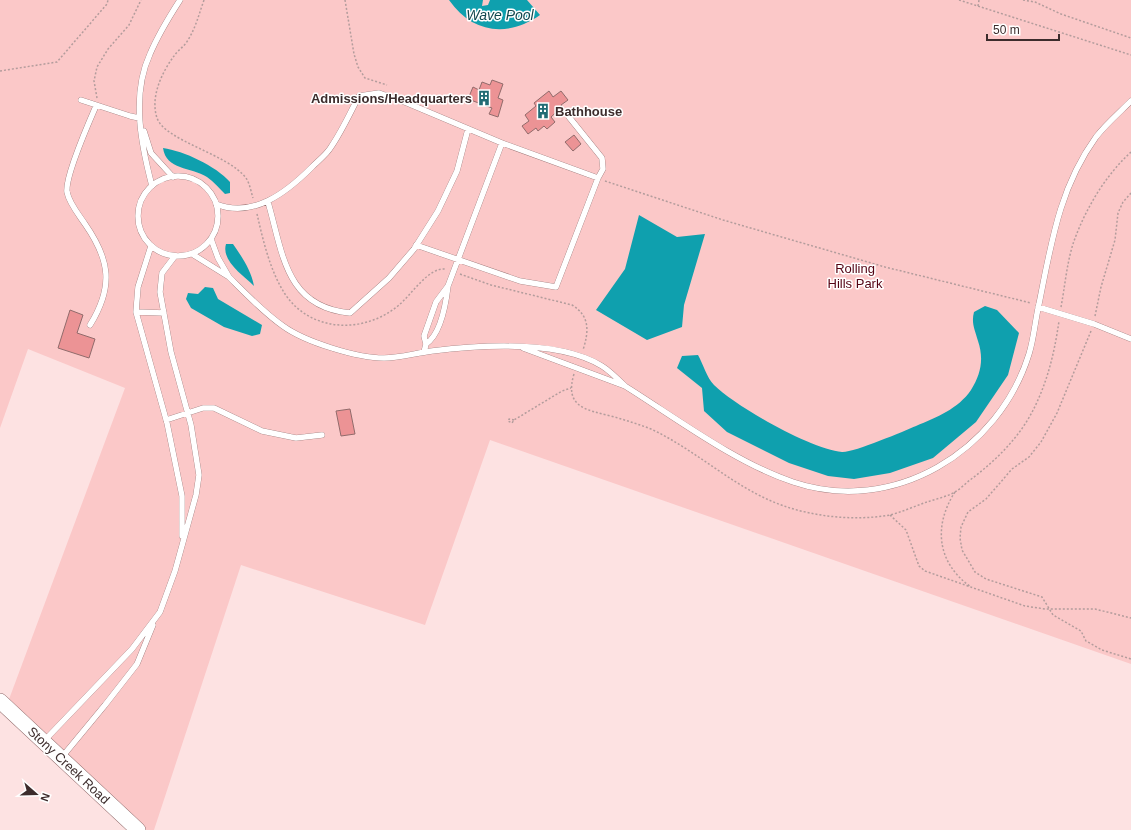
<svg xmlns="http://www.w3.org/2000/svg" width="1131" height="830" font-family="Arial,sans-serif">
  <rect width="100%" height="100%" fill="#fde2e2"/>
  <path fill="#fbc8c8" d="M0 0H1131V664L490 440 425 625 241 565 154 830H144L8 702 125 388 28 349 0 428Z"/>
  <path fill="#0fa0ae" d="M449 0H483L482 6 488 5 490 0H527L540 15C507 38 472 33 449 0Z
    M163 148C184 151 216 166 230 182V193L225 194C220 189 214 182 207 177 191 167 166 170 163 148Z
    M639 215 677 237 705 234 684 305 682 327 647 340 596 310 625 269Z
    M226 244H233C242 257 251 270 254 286 243 275 221 261 226 244Z
    M205 287 213 288 218 299 262 325 260 334 252 336 224 327 191 308 186 299 188 293 198 294Z
    M985 306 997 310 1019 333 1008 375 976 422 933 458 890 473 854 479 828 476 789 463 727 432 704 411 702 388 677 368 682 356 698 355C703 364 707 378 714 385 735 406 812 450 842 452 853 453 904 431 916 426 937 417 958 409 971 390 981 374 984 359 978 341 975 330 971 323 974 312Z"/>
  <path fill="#ec9395" stroke="#916b6b" d="M492 80 503 84 498 98 503 100 498 117 489 114 492 108 468 99 473 87 479 90 482 82 490 85Z
    M549 91 553 97 561 91 568 100 561 105 562 107 551 117 555 122 547 129 544 126 538 131 536 128 528 134 522 126 529 121 525 115 536 106 534 103Z
    M574 135 581 144 573 151 565 142Z
    M70 310 83 315 77 333 95 339 89 358 58 348Z
    M350 409 355 434 341 436 336 411Z"/>
  <g fill="none" stroke-linecap="round" stroke-linejoin="round">
    <g stroke="#906a6a" stroke-width="6">
      <path id="lane" d="M81 100 130 116 139 118
        M569 117 602 158 603 169 598 178
        M144 131 151 153 173 177
        M138 216a40 40 0 1 1 80 0a40 40 0 1 1-80 0Z
        M152 186C141 144 131 95 150 54 158 35 169 17 180 0
        M268 202C283 253 285 307 350 313L389 278 414 249 438 211 457 171 468 129
        M216 204C253 219 287 192 312 167 318 161 327 154 331 147 342 131 350 113 359 96L379 93 407 103 502 143 598 178 556 287 520 281 416 245
        M151 246 138 287 136 312 167 423 182 496V536
        M192 254 229 277 218 258 211 239
        M229 277C246 294 263 312 283 326 305 342 357 358 384 358 399 358 416 353 432 351 481 345 559 340 602 366 610 371 618 379 625 386L523 348
        M448 286 502 143
        M1038 307 1094 324 1131 339
        M136 312 164 313
        M90 325C114 286 110 260 85 224 79 215 69 203 67 192 65 177 89 122 96 106
        M424 352 426 344 424 336 436 302 448 286C446 303 441 334 426 344
        M625 386C676 418 736 463 793 482 894 516 999 451 1029 354 1034 338 1035 321 1039 304 1051 245 1059 188 1096 137 1106 124 1120 112 1131 101
        M166 420 203 408H214L262 431 296 438 322 435
        M44 741 132 649 160 612 175 571 196 495 199 475 191 425 171 352 160 292 162 273 175 256
        M62 757 105 705 137 664 153 625"/>
    </g>
    <g stroke="#906a6a" stroke-width="16">
      <path id="secondary" d="M0 701 138 830"/>
    </g>
    <path stroke="#b39c9c" stroke-width="1.5" stroke-dasharray="2 2" stroke-linecap="butt" d="M204 0C199 14 196 27 188 40 185 46 178 50 174 56 162 72 150 97 157 118 165 141 228 154 246 178 250 184 251 192 253 198
      M345 0 354 54 358 67 365 78 387 85
      M959 0 1131 55
      M1023 0 1035 2 1061 14 1131 38
      M978 6 979 0
      M0 71 57 62 107 4 108 0
      M97 98 94 81 97 67 108 49 129 25 141 0
      M605 181 723 220 885 267 1031 303
      M257 214C263 240 270 271 285 294 311 333 365 334 399 305 411 295 429 267 445 269
      M460 274 491 285 572 305C590 316 589 331 583 350
      M1061 307C1065 286 1067 261 1074 241 1086 208 1105 176 1131 152
      M1095 316 1101 287 1115 240 1118 213 1123 202 1131 193
      M1091 331 1057 413 1041 442 1029 457 1012 469 986 499 968 512 961 527 960 538 962 550 975 572 986 579 1042 597 1053 615 1081 631 1086 641 1102 650 1131 659
      M574 374C564 407 586 410 611 416 625 420 638 424 651 429 698 451 735 489 784 506 816 517 856 521 890 515 902 512 915 506 927 502 936 499 946 497 955 492 960 489 965 484 970 480 998 459 1023 434 1037 402 1049 376 1055 349 1059 321
      M514 420 509 419 508 421 512 423 514 420 562 391 571 388
      M955 492C933 526 937 563 971 587
      M890 515 906 530 919 566 925 571 1025 606 1045 609H1095L1131 618"/>
    <use href="#lane" stroke="#fff" stroke-width="5.5"/>
    <use href="#secondary" stroke="#fff" stroke-width="15"/>
  </g>
  <defs>
    <g id="building-bare" transform="scale(1.2)"><path d="M-4-6H4V6H1V3H-1V6H-4ZM-2.5-4.3h1.7v1.8h-1.7ZM.8-4.3h1.7v1.8H.8ZM-2.5-1h1.7V.8h-1.7ZM.8-1h1.7V.8H.8Z" fill="#216b74" stroke="#fff" stroke-width="2.5" paint-order="stroke"/></g>
  </defs>
  <g fill-rule="evenodd">
    <use href="#building-bare" x="484" y="98"/>
    <use href="#building-bare" x="543" y="111"/>
  </g>
  <g text-anchor="middle" stroke-width="3" stroke-linejoin="round" paint-order="stroke">
    <g font-size="13" font-weight="bold" fill="#3c2c2c" stroke="#fff" text-anchor="end">
      <text x="472" y="103">Admissions/Headquarters</text>
      <text x="555" y="116" text-anchor="start">Bathhouse</text>
    </g>
    <g font-size="13" fill="#540313" stroke="#fff">
      <text x="855" y="273">Rolling<tspan x="855" dy="15">Hills Park</tspan></text>
    </g>
    <g font-size="13" fill="#3c2c2c" stroke="#fff">
      <text transform="translate(69 765) rotate(43)" y="5">Stony Creek Road</text>
    </g>
    <g font-size="14" font-style="italic" fill="#12484e" stroke="#fff">
      <text x="500" y="20">Wave Pool</text>
    </g>
  </g>
  <g transform="translate(36 794) rotate(110)" stroke="#ffffff" stroke-width="3" paint-order="stroke">
  <path d="M0-3L7 15L0 10L-7 15Z" fill="#3c2c2c"/>
  <text y="-6" font-size="11" font-weight="bold" text-anchor="middle" fill="#3c2c2c">N</text>
  </g>
  <path d="M987 34v6h72v-6" fill="none" stroke="#3c2c2c" stroke-width="2"/>
  <text x="993" y="34" font-size="12" fill="#3c2c2c" stroke="#ffffff" stroke-width="3" paint-order="stroke">50 m</text>
</svg>
